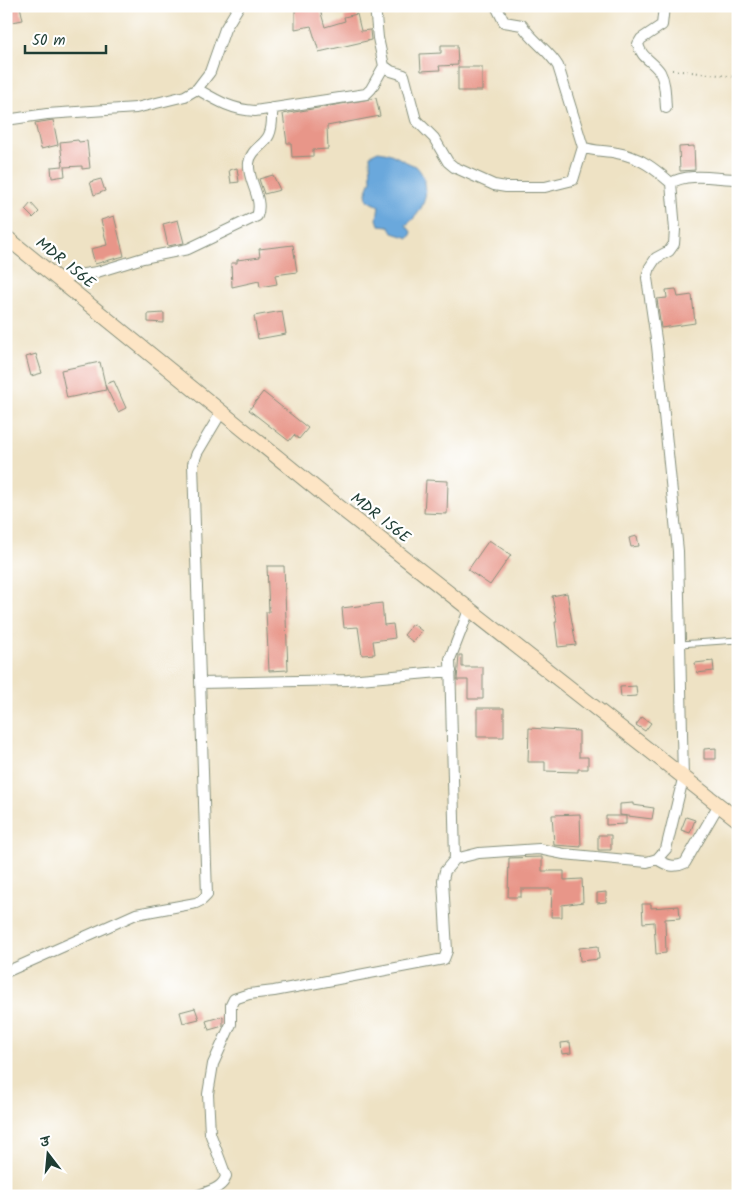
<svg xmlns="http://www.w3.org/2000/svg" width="744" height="1202" font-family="Kalam,'Playpen Sans Deva',sans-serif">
  <rect width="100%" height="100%" fill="#fff"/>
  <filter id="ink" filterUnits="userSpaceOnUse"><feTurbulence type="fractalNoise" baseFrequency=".02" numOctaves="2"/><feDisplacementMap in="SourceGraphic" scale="10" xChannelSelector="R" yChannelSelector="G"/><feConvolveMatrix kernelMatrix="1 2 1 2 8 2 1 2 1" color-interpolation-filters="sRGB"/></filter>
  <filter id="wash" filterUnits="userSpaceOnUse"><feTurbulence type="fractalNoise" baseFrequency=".0096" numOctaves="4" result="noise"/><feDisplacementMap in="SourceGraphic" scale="20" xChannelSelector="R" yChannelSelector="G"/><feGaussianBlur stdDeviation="1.12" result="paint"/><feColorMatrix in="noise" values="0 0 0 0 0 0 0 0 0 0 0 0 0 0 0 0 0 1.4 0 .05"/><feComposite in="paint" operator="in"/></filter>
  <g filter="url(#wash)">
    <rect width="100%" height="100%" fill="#eee2c4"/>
    <path fill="#6ba8dc" stroke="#457288" d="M378 151C393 152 401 161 416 166 434 185 425 212 406 225L412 233 409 238 393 233 389 226 379 225 377 219 379 206 367 200 366 193 371 180 370 155Z"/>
    <g id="blocks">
      <path fill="#e89689" d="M20 6 23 20 12 22 9 8Z
        M295 6H319L325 27 345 21 344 17 357 14 361 31 370 30 371 40 319 52 311 26 295 29Z
        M441 45H457L458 65 439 66 440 70 421 71 420 54 441 53Z
        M458 67H482V91H458Z
        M376 98 380 116 327 126 328 149 313 150V156L292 157 291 143H287L283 114Z
        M53 120 58 145 41 149 35 123Z
        M78 140 79 142 87 141 90 168 82 169V166L64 167 65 176 52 178 51 167 63 166 60 142Z
        M694 146 695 170 680 171 679 147Z
        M237 168 239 182 231 183 229 170Z
        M273 175 280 190 264 194 259 179Z
        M101 179 105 191 94 195 90 182Z
        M31 203 39 212 33 218 25 210Z
        M114 216 124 256 95 264 91 249 107 245 101 220Z
        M178 220 184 243 168 246 163 224Z
        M293 245 297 272 275 275 277 284 260 287 259 281 232 287 231 263H237V260L260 257 259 249Z
        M676 289 678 297 692 295 695 323 661 328 657 299 667 298 666 290Z
        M282 311 286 334 258 339 254 316Z
        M164 313V323L148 322V314Z
        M36 354 42 373 31 376 26 357Z
        M100 362 105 384 114 381 126 408 118 412 105 385 106 390 67 398 61 370Z
        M263 392 308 428 299 439 294 435 289 441 249 410Z
        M426 480 448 481 447 514 424 513Z
        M637 536 639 546 631 547 629 538Z
        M489 540 511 555 490 585 468 570Z
        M267 566H284L288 670 269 671 266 612H269Z
        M567 593 576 645 558 647 555 622H557L552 596Z
        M382 603 384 625 393 624 395 638 373 641 375 654 362 655 358 627 344 628 342 608Z
        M413 624 422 631 413 642 404 635Z
        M459 655H462V667H483V699H468V680H457Z
        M713 661 714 671 697 673 695 663Z
        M636 686 637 696 621 697 620 687Z
        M477 708H504V737H477Z
        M642 717 651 723 645 731 636 725Z
        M529 728 579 731V757H588V769H578V772L545 771V762H528Z
        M716 748V759H704V749Z
        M633 803V805L654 808 652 819 620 815V804Z
        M580 814 581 847 554 845 552 815Z
        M606 816H626V824L606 825Z
        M686 817 695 820 690 833 681 830Z
        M598 835H611V850H598Z
        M542 857V871H564V880L582 879 583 902 562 905V917H551L552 889H521V897H508L509 858Z
        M606 892V902L597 903V893Z
        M642 904H651V908L679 906 680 918 665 919 666 953 656 954 654 922 643 923Z
        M598 946 599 959 580 961 579 948Z
        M195 1008 199 1019 183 1023 180 1012Z
        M223 1016V1026L209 1030 206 1021Z
        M570 1042 571 1053 562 1054 561 1043Z"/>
    </g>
  </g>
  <g filter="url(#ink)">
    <use href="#blocks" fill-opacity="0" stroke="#86907c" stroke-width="1"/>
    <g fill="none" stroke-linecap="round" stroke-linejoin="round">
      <g stroke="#86907c" stroke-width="7">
        <path id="lane" d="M680 644 738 640"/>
      </g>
      <g stroke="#86907c" stroke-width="12">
        <path id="street" d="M375 6 378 38 384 66 391 71 404 75 416 120 434 138 448 162 454 167 494 185 506 187H545L573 180 583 147
          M496 6 504 22 522 25C533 42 549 50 558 66L583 147C594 152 605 150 617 153 640 157 654 168 671 183
          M664 6 662 25 641 39 638 44C641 58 653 61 660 72 666 83 665 97 666 108
          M197 89C216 100 232 110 255 111L366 94 371 89 384 66
          M6 120 47 114 136 108 185 96 197 89 210 72 225 29 239 6
          M58 278 97 272 143 258 188 249 257 216C264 198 247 181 249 163 251 149 264 146 269 135 273 127 272 116 272 108
          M469 610 450 659 455 859 479 853 539 849 564 854 647 862 657 859 666 849 683 779 678 551 657 346 647 278 650 267 656 258 669 251 674 244 675 230 671 183C687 172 718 179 738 179
          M200 683 348 680 451 671
          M657 859C667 866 675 868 685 863L718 806
          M6 972 136 914 196 903 202 900 207 895 193 464 197 453 222 411
          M196 1196C208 1191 223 1189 226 1176L210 1133 208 1094 213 1064 231 1024V1005L234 999 249 994 274 991 444 959 447 951 443 880 445 871 455 859"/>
      </g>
      <g stroke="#86907c" stroke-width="16">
        <path id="secondary" d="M6 237 324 495 738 820"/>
      </g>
      <path stroke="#86907c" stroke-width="2" stroke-dasharray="1 4" stroke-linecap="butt" d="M672 70 738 77"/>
      <use href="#lane" stroke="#fff" stroke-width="5"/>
      <use href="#street" stroke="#fff" stroke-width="10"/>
      <use href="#secondary" stroke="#fde5c5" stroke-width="14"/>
    </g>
  </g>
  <g text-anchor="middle" stroke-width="4.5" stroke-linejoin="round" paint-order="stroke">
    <g font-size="16" fill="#1f3d34" stroke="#fff">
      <text transform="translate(66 262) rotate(39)" y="6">MDR 156E</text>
      <text transform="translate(381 517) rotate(38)" y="6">MDR 156E</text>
    </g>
  </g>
  <rect width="744" height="1202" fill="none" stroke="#fff" stroke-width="25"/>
  <g transform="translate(48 1154) rotate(344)" stroke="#ffffff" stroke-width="4" paint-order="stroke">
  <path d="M0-4L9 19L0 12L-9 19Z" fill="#1f3d34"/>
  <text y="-8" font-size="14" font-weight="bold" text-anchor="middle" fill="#1f3d34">उ</text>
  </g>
  <path d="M25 45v8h81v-8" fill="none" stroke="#1f3d34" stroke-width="2.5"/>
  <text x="32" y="45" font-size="15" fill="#1f3d34" stroke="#ffffff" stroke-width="4" paint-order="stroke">50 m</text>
</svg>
